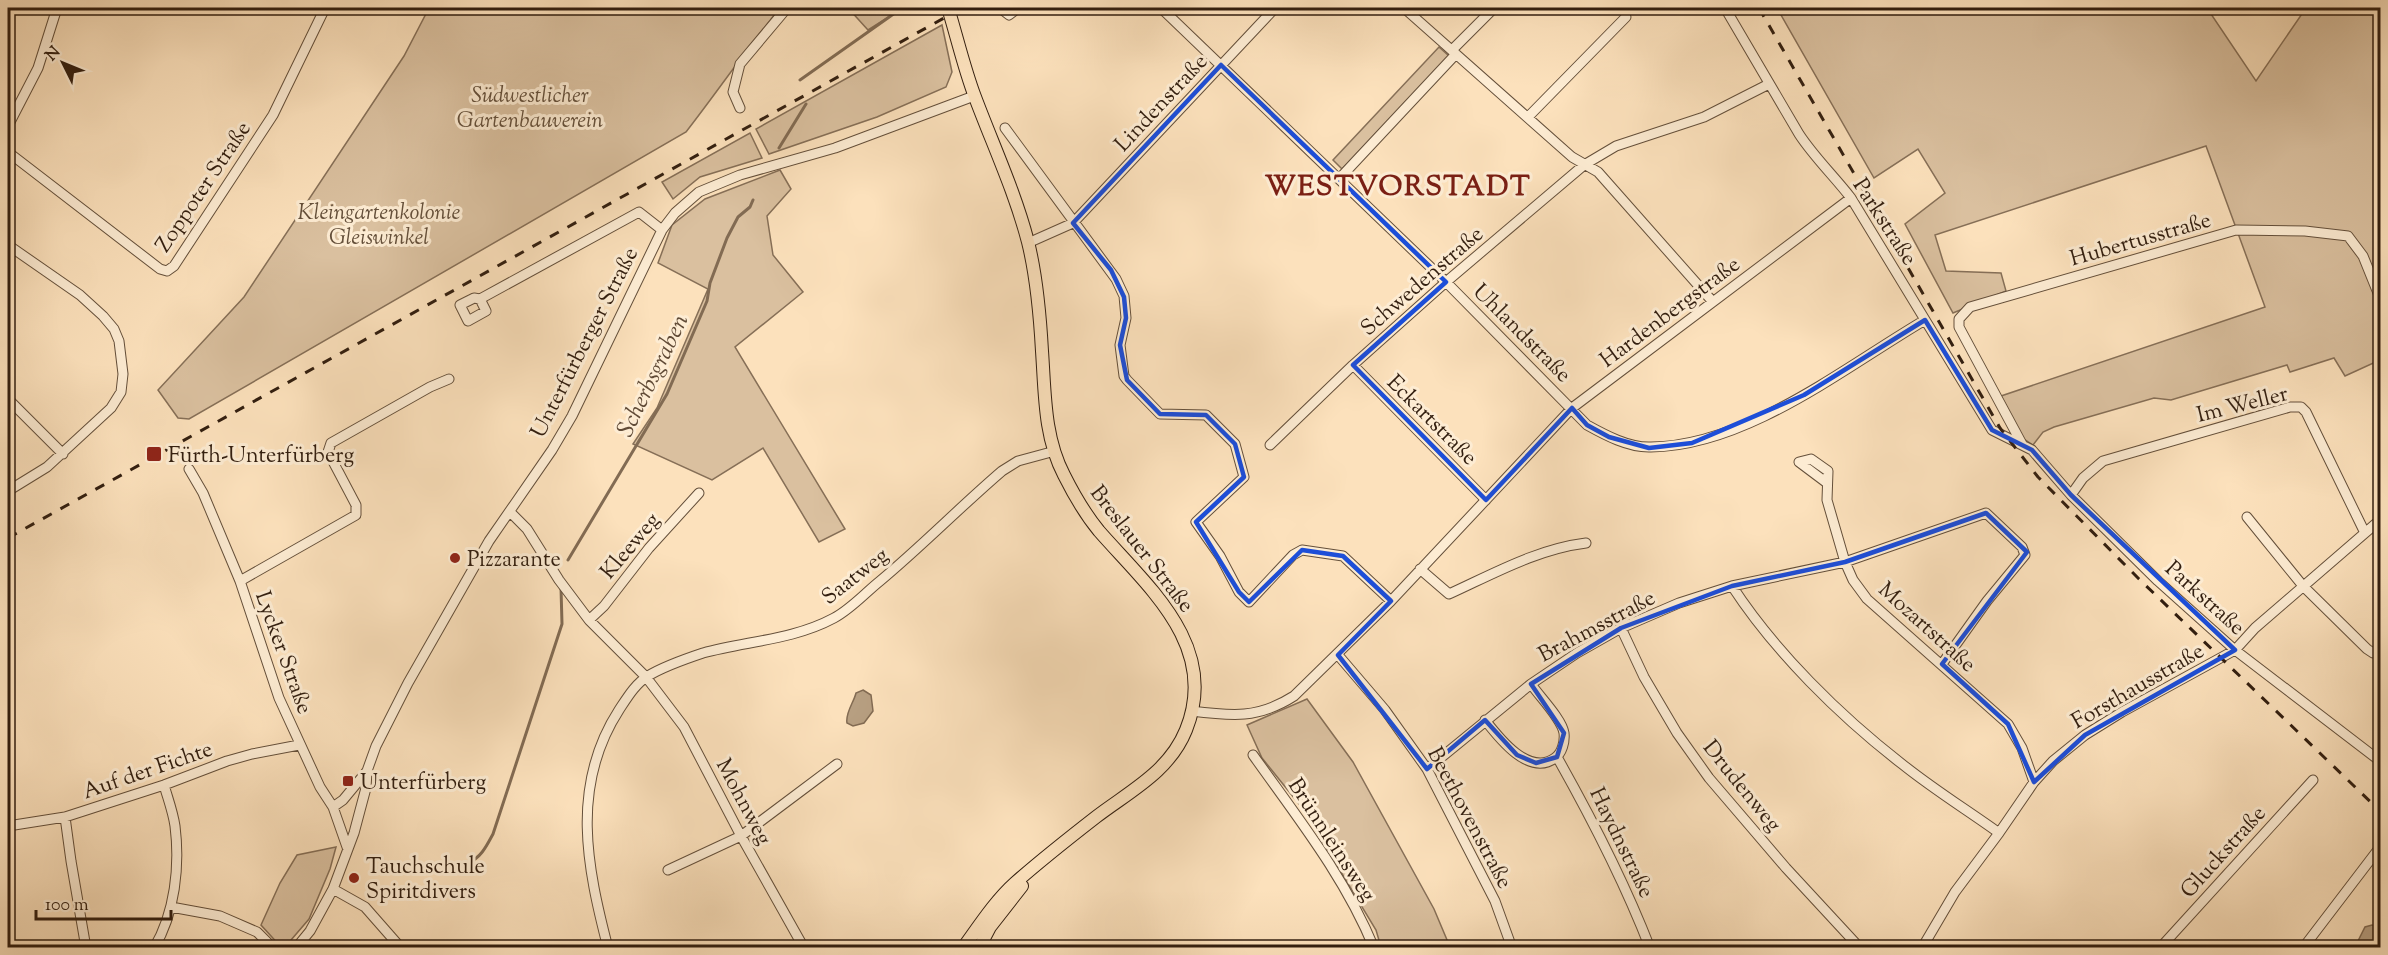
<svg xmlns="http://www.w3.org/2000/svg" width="2388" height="955" font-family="'Sorts Mill Goudy',serif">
  <rect width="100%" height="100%" fill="#fce1bc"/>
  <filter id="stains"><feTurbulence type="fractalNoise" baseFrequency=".00333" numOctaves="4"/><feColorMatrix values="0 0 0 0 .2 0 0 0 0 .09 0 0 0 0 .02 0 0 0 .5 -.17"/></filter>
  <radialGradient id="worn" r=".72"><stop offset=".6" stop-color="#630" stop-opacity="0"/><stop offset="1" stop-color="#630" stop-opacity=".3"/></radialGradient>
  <path fill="#dac09f" stroke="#866f57" stroke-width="1.5" d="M429 8H780C747 48 718 91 686 132L189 419 178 418 158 390 244 297 404 56Z
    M848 8H903L868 30Z
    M1777 8H2207L2256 81 2306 8H2380V360L2345 376 2334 358 2290 372 2287 365 2171 400 2154 398 2054 427 2043 432 2033 445 2021 437 2001 396 2265 307 2206 146 1935 235 1946 271 2001 273 2006 291 1953 313 1905 224 1945 193 1918 149 1874 178Z
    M942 25 952 72 946 87 877 117 769 154 756 129Z
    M1439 47 1449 56 1342 169 1333 160Z
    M750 133 762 158 700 177 673 199 662 182Z
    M780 170 791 189 767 216 773 255 803 292 735 347 845 529 819 542 763 448 712 480 633 444 657 408 708 289 658 263 672 225 705 199Z
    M1307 699 1353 762 1434 909 1450 947H1381L1376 930 1303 809 1262 758 1247 725Z
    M336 847 330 869 309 919 285 947H281L261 925 280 883 297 855Z"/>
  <path fill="#b79f81" stroke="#826b53" stroke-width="1.5" d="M863 690 871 695 873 711 864 723 853 726 847 723C845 713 854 702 856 693Z
    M2372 925 2380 927V947H2355L2365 927Z"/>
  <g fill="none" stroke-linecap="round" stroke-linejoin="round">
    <path stroke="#826b53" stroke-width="3" d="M800 80 902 8
      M779 148 806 104
      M568 560 667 394 707 301 710 283 727 238 738 217 750 207 753 200
      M469 862C481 858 487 845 493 834L562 624 561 588"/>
    <g stroke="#644f3a" stroke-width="11">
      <path id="minor" d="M1000 8 1009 15 1018 8
        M1161 8 1446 282 1587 425C1605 435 1629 448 1651 447 1747 446 1845 367 1925 320
        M1404 8 1572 157 1598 172 1713 302
        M1725 8 1799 134C1814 157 1834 176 1851 198L1992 430 2032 450 2071 495 2158 581 2235 650 2380 761
        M1452 50 1494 8
        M740 108 733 92 740 64 787 8
        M1528 117 1626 17
        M8 126 38 68 57 8
        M1005 128 1116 279 1124 296 1126 318 1120 345 1124 376 1127 380 1160 414 1206 415 1235 444 1244 477 1196 522 1220 556 1239 592 1249 602 1293 555 1302 550 1343 556 1391 601
        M8 152 160 269 167 271 174 266 273 115 325 8
        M1339 179 1456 54
        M1028 243 1073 223 1275 8
        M8 245 80 295 103 316 114 329 119 341 123 374 121 392 111 408 47 467 8 491
        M480 299 486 311 468 321 460 305 474 298 480 299 639 212 662 230
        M1353 365 1486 500
        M8 399 63 454
        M2022 444 1959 327V319L1970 307 2236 230 2305 231 2348 236 2363 256 2380 298
        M1270 445 1353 365 1446 282 1584 165 1616 146 1704 117 1769 84
        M189 469 203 493 240 581 279 698 320 787 333 807 347 847
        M1827 483 1799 462 1811 459 1828 471 1827 500 1845 562 1853 580 1867 599 2008 724 2022 748 2034 782
        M2071 495 2083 478 2103 461 2290 407H2301L2306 412 2365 533
        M510 512 527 529 559 580 589 620 646 677 684 727 741 836 804 948
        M2247 517 2303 586 2367 649 2373 653 2380 652
        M1420 569 1449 594C1493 574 1537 549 1586 543
        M240 581 356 515V505L328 452 331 443 430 387 449 379
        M1732 586C1775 652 1840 716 1902 764 1933 789 1967 810 1999 833
        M589 620 604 606 649 548 699 493
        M1621 628 1644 677 1677 733 1709 778 1786 868 1860 948
        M1338 655 1385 710 1427 769 1495 901 1512 948
        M1191 711C1232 716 1258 719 1294 696L1391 601 1572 408 1851 198
        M1485 720C1499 738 1529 777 1555 758 1562 753 1565 742 1564 733 1562 719 1539 696 1531 684
        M1253 755C1297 817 1345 877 1374 948
        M1557 757C1592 819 1624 881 1650 948
        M1427 769 1531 684 1577 653 1621 628 1679 603 1732 586 1845 562 1986 513 2022 547 2025 555 1987 601 1942 664
        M333 807 343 800 367 771
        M65 817 71 861 86 948
        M8 826 65 817 164 785 227 761 252 754 299 745
        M668 870 741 836 837 764
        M333 889 365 907 401 948
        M171 907 220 916 257 932 273 948
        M154 948C175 913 180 866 175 826 173 812 168 799 164 785
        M296 948 310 931 333 889 354 833 366 788 367 771 376 746 408 683 489 541 552 450 572 416 662 230 675 213 699 192 740 175 835 148 974 96
        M608 948C587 867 570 786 619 710 627 698 635 684 648 676 664 666 685 659 703 653 747 641 793 640 834 618 851 609 865 593 880 581 922 546 960 507 1002 471L1018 461 1055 451
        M1922 948 1955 892 1999 833 2034 782 2053 761 2085 735 2122 712 2235 650 2255 628 2380 520
        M2160 948 2313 780
        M2303 948 2377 851"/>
    </g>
    <g stroke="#321e0f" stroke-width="14">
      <path id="major" d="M948 8C957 37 964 68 975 97 993 145 1015 192 1028 242 1037 278 1040 315 1042 351 1045 393 1044 437 1064 475 1074 495 1085 514 1099 531 1148 587 1220 646 1186 730 1169 772 1130 791 1096 817 1069 838 1041 860 1015 883 995 901 979 926 963 948
        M979 948 990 927 1022 886"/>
    </g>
    <use href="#minor" stroke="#fdecd3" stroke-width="9"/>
    <use href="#major" stroke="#fce1bc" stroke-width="12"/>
    <path stroke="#321e0f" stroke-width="3" stroke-dasharray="10 10" stroke-linecap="butt" d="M1759 8 2000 428 2038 477 2139 579 2380 811
      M8 538 962 8"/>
  </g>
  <path fill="none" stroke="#1d4ed8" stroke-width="4.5" stroke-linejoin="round" d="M1221 65 1446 282 1353 365 1486 500 1572 408 1587 425 1609 437 1649 448 1692 443 1804 395 1925 320 1992 430 2032 450 2071 495 2235 650 2085 735 2034 782 2008 724 1942 664 2027 552 1986 513 1845 562 1732 586 1621 628 1531 684 1564 733 1557 757 1536 763 1517 755 1485 720 1427 769 1338 655 1391 601 1343 556 1302 550 1249 602 1239 592 1196 522 1244 477 1235 444 1206 415 1160 414 1127 380 1120 345 1126 318 1124 297 1111 270 1073 223Z"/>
  <g fill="#8f2418" stroke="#fdecd3" stroke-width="2">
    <rect x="146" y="446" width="16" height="16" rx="3"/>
    <circle cx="455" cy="558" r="6"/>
    <rect x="342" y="775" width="12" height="12" rx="3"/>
    <circle cx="354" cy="878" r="6"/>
  </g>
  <g text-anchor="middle" stroke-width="6" stroke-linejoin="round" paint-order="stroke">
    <g font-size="22" font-style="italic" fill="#644f3a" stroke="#fdecd3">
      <text x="530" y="102">Südwestlicher<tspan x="530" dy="25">Gartenbauverein</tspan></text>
      <text x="379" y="219">Kleingartenkolonie<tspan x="379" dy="25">Gleiswinkel</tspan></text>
    </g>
    <g font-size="22" fill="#321e0f" stroke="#fdecd3">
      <text transform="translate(1160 102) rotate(-47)" y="8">Lindenstraße</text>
      <text transform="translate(202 186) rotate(-56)" y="8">Zoppoter Straße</text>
      <text transform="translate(1886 221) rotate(57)" y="8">Parkstraße</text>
      <text transform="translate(2140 238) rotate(-16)" y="8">Hubertusstraße</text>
      <text transform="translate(1421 280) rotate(-41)" y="8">Schwedenstraße</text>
      <text transform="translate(1669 311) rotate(-37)" y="8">Hardenbergstraße</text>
      <text transform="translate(1523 332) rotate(45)" y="8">Uhlandstraße</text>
      <text transform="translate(583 342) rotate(-63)" y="8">Unterfürberger Straße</text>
      <text transform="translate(2242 403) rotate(-14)" y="8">Im Weller</text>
      <text transform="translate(1433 419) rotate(45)" y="8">Eckartstraße</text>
      <text transform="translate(629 545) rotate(-50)" y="8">Kleeweg</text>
      <text transform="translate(1143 548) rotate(52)" y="8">Breslauer Straße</text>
      <text transform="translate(854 575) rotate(-38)" y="8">Saatweg</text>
      <text transform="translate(2206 597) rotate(42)" y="8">Parkstraße</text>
      <text transform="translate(1596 625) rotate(-28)" y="8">Brahmsstraße</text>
      <text transform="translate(1928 626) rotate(42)" y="8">Mozartstraße</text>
      <text transform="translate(285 652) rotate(70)" y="8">Lycker Straße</text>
      <text transform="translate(2137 685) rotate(-30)" y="8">Forsthausstraße</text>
      <text transform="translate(147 769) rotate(-19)" y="8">Auf der Fichte</text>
      <text transform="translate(1743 785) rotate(51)" y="8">Drudenweg</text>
      <text transform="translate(745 801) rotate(62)" y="8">Mohnweg</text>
      <text transform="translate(1471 817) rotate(62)" y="8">Beethovenstraße</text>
      <text transform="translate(1333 839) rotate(57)" y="8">Brünnleinsweg</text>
      <text transform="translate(1623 842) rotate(64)" y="8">Haydnstraße</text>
      <text transform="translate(2222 851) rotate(-48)" y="8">Gluckstraße</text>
    </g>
    <g font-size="22" fill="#321e0f" stroke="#fdecd3" text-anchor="start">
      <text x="168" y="462">Fürth-Unterfürberg</text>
      <text x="467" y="566">Pizzarante</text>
      <text x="360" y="789">Unterfürberg</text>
      <text x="366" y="873">Tauchschule<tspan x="366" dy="25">Spiritdivers</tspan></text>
    </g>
    <g font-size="24" font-style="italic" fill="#614b37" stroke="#fdecd3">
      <text transform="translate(652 375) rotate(-64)" y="8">Scherbsgraben</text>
    </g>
    <g font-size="28" font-weight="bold" letter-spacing="1.5" fill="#7a1f14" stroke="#fdecd3">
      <text x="1398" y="195">WESTVORSTADT</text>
    </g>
  </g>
  <rect width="2388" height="955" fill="none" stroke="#fce1bc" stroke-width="30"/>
  <rect x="9" y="9" width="2370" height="937" fill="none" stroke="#321e0f" stroke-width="3"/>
  <rect x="15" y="15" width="2358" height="925" fill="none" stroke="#321e0f" stroke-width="1.5"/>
  <g transform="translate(63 63) rotate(313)" stroke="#fdecd3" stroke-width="4.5" paint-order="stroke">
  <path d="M0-4.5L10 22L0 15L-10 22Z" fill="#321e0f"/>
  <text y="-9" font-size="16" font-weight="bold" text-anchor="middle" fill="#321e0f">N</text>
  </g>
  <path d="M36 910v9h135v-9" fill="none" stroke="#321e0f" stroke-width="3"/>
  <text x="45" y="910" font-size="18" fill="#321e0f" stroke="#fdecd3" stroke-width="4.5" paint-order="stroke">100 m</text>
  <rect width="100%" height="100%" filter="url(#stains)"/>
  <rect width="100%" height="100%" fill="url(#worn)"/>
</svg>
